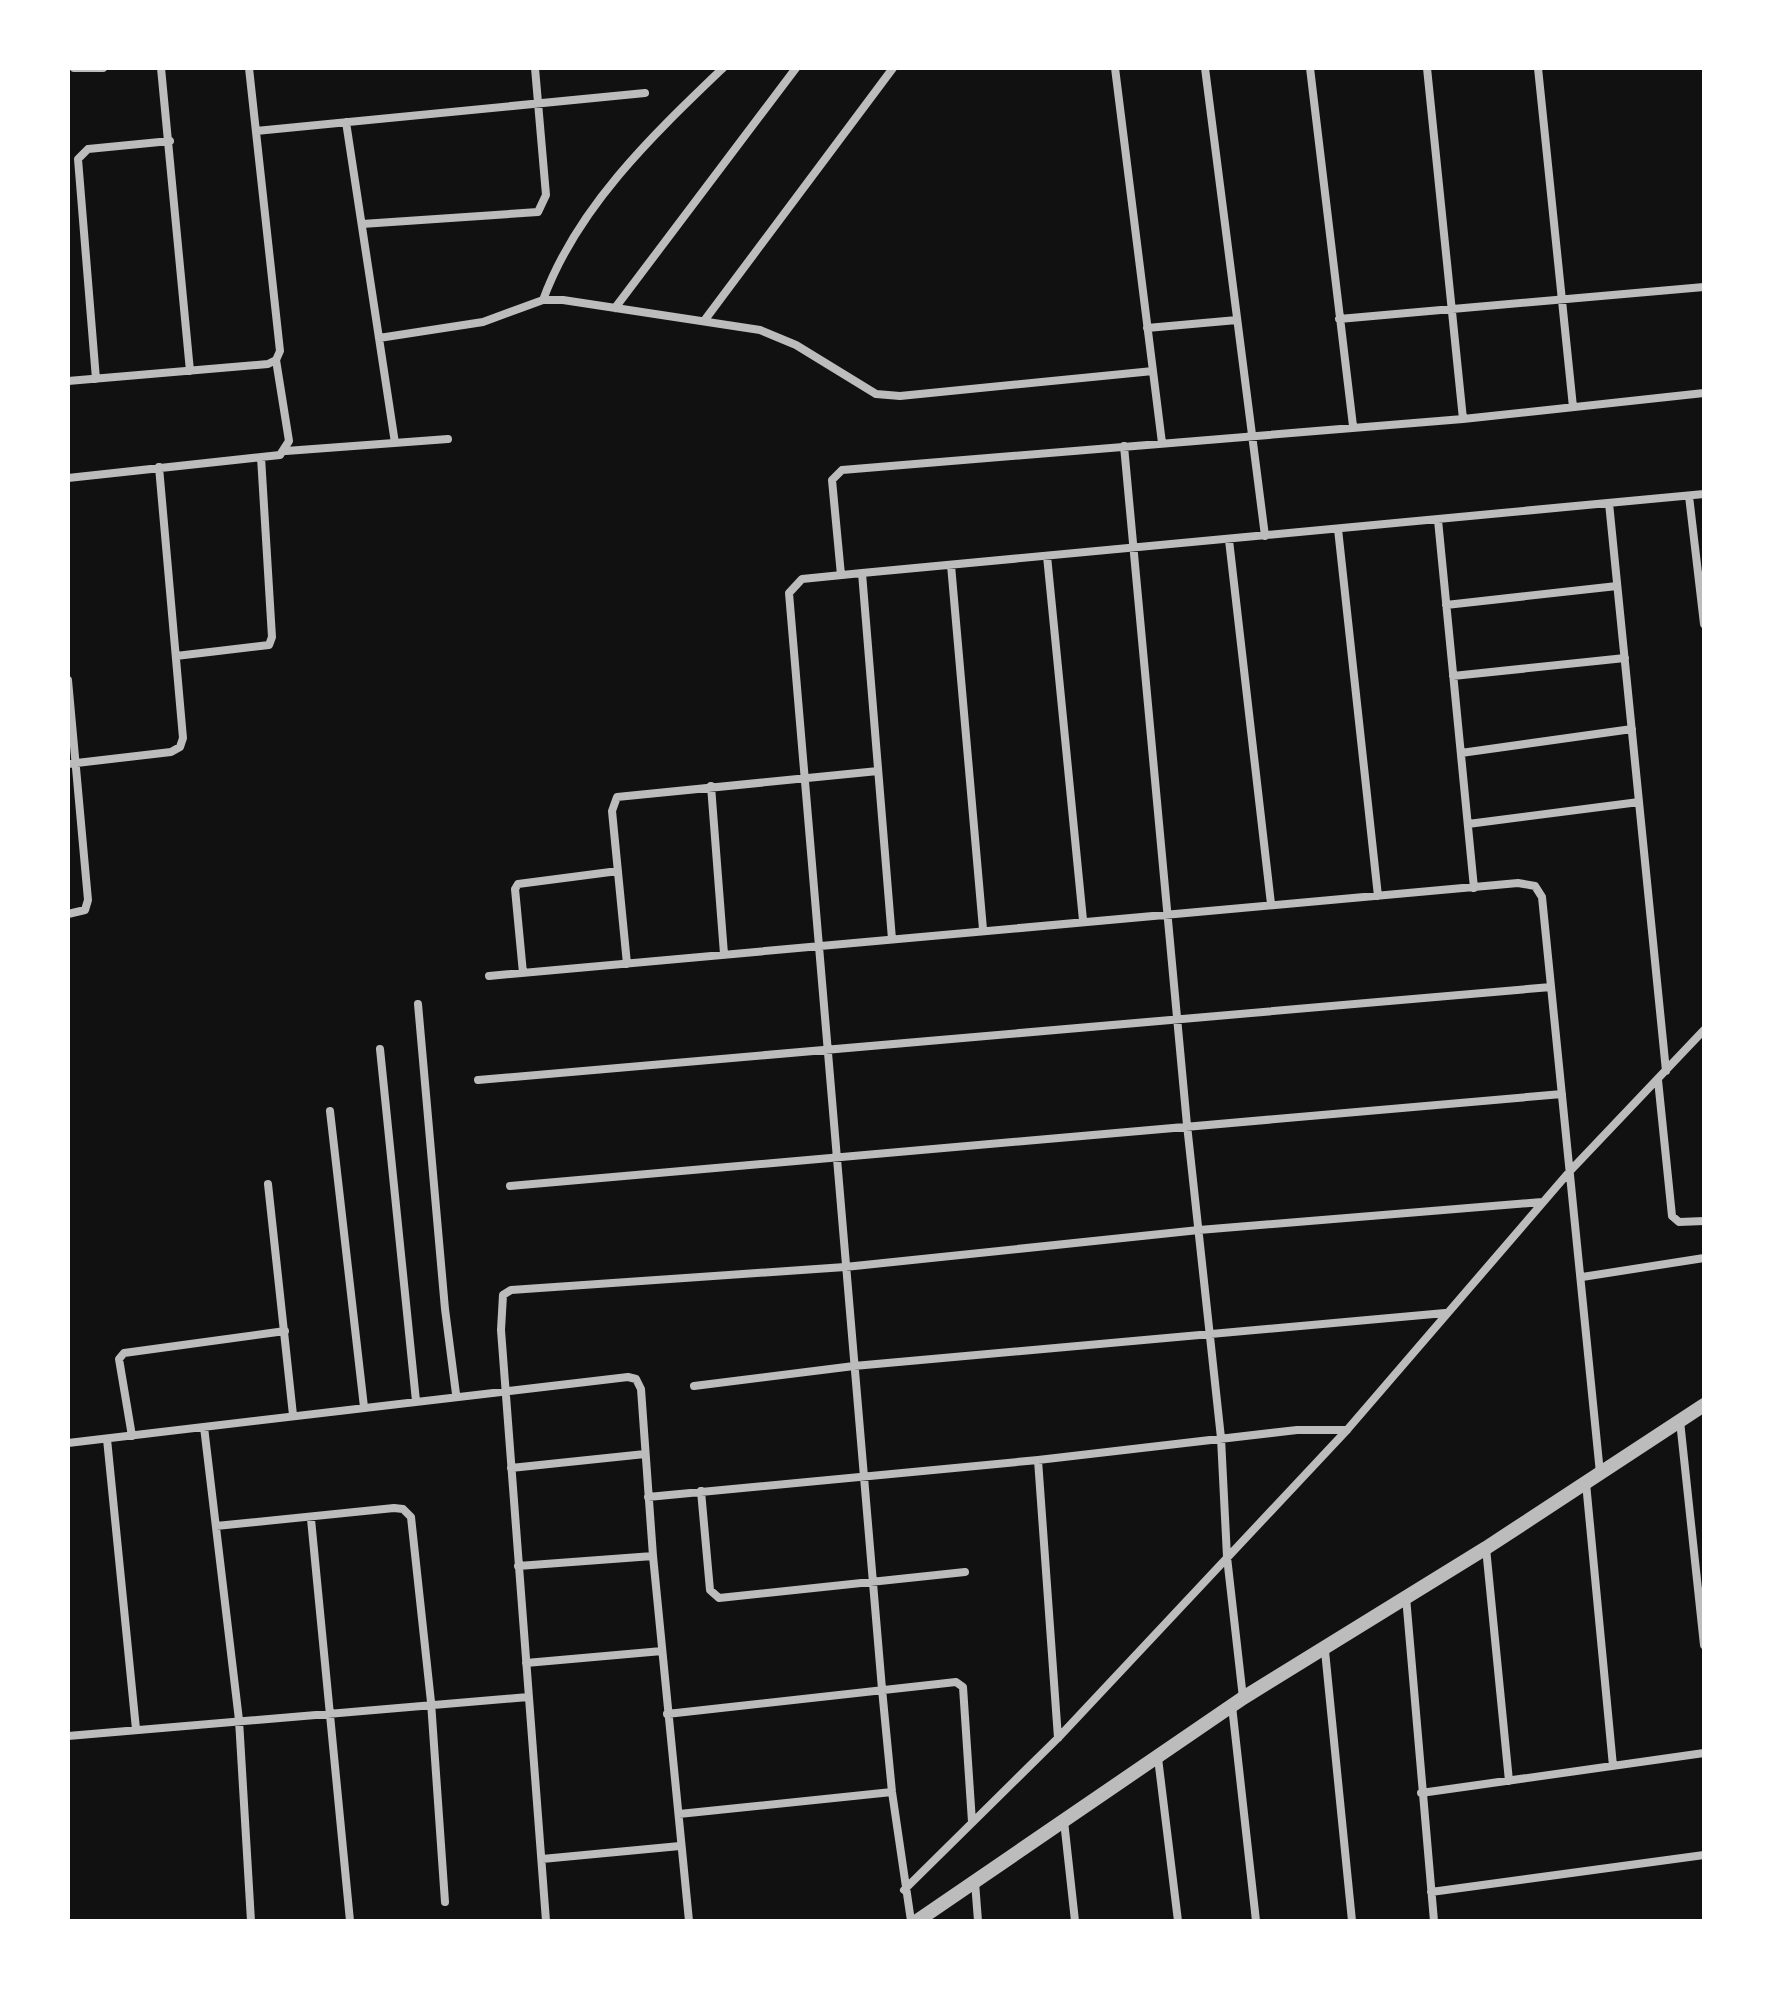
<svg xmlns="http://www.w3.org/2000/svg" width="1772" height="1989" font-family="'IBM Plex Sans',sans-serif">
  <rect width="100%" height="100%" fill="#111"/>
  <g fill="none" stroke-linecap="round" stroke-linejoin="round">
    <path stroke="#bcbcbc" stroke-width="8" d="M74 68H103
      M161 68 190 371
      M1115 68 1162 443
      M1205 68 1265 536
      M1310 68 1353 426
      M1427 68 1463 419
      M1538 68 1573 407
      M346 122 395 443
      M256 131 645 93
      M362 224 538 212 546 195 535 68
      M543 300C577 207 653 135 723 68
      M615 308 796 68
      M1339 319 1704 287
      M704 321 893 68
      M1147 328 1237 320
      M379 338 483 322 543 300H563L760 330 796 345 876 394 900 396 1153 371
      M96 379 78 159 88 149 170 141
      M68 381 268 364 276 360 280 351 249 68
      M1124 446 1187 1125 1221 1438 1227 1557 1243 1698
      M286 451 448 439
      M68 478 280 455 289 441 276 360
      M1689 496 1704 624
      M1609 503 1666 1071
      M1438 520 1474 888
      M1338 529 1378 896
      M1229 540 1271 904
      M1047 556 1083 920
      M951 565 983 929
      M862 573 892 939
      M841 575 832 480 842 470 1463 419 1704 393
      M1446 605 1617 586
      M176 656 269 645 272 637 261 457
      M1453 676 1625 658
      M68 680 88 900 85 910 68 914
      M1461 753 1632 729
      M68 764 171 752 180 747 183 738 159 467
      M711 786 724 954
      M1468 824 1639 802
      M627 964 612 811 617 797 878 771
      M523 973 515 889 518 884 618 871
      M489 976 1518 883 1535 886 1542 897 1600 1473
      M418 1004 445 1309 456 1394
      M380 1049 416 1401
      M478 1080 1551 987
      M1658 1080 1672 1216 1679 1222 1704 1221
      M330 1111 364 1407
      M268 1184 293 1415
      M510 1186 1562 1094
      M1582 1277 1704 1258
      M694 1386 854 1366 1445 1313
      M1680 1421 1704 1645
      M204 1427 239 1720 251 1921
      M132 1436 119 1359 124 1353 285 1331
      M107 1439 136 1729
      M68 1443 628 1377 636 1379 641 1389 653 1556 689 1921
      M1038 1460 1058 1738
      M511 1468 645 1454
      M1586 1483 1613 1766
      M701 1491 710 1590 719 1598 965 1572
      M648 1497 1038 1460 1297 1430H1347
      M311 1519 350 1921
      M216 1526 394 1508 403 1509 411 1517 431 1702 445 1902
      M1486 1548 1509 1781
      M518 1566 653 1556
      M1406 1597 1434 1921
      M1325 1651 1352 1921
      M526 1663 662 1651
      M1232 1706 1256 1921
      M667 1714 956 1682 963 1687 972 1822
      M68 1736 528 1697
      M1158 1758 1178 1921
      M1421 1793 1704 1753
      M679 1814 892 1792
      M1064 1821 1075 1921
      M542 1859 680 1846
      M975 1882 978 1921
      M904 1890 1058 1738 1347 1430 1570 1171 1704 1030
      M1431 1892 1704 1855
      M546 1921 501 1330 503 1295 511 1290 845 1267 1199 1230 1542 1202
      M911 1921 892 1792 882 1689 789 593 802 579 862 573 1704 494"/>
    <path stroke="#bcbcbc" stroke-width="14" d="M917 1921 1243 1698 1486 1548 1704 1405"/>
  </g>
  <rect width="1772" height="1989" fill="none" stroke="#ffffff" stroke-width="140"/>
</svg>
